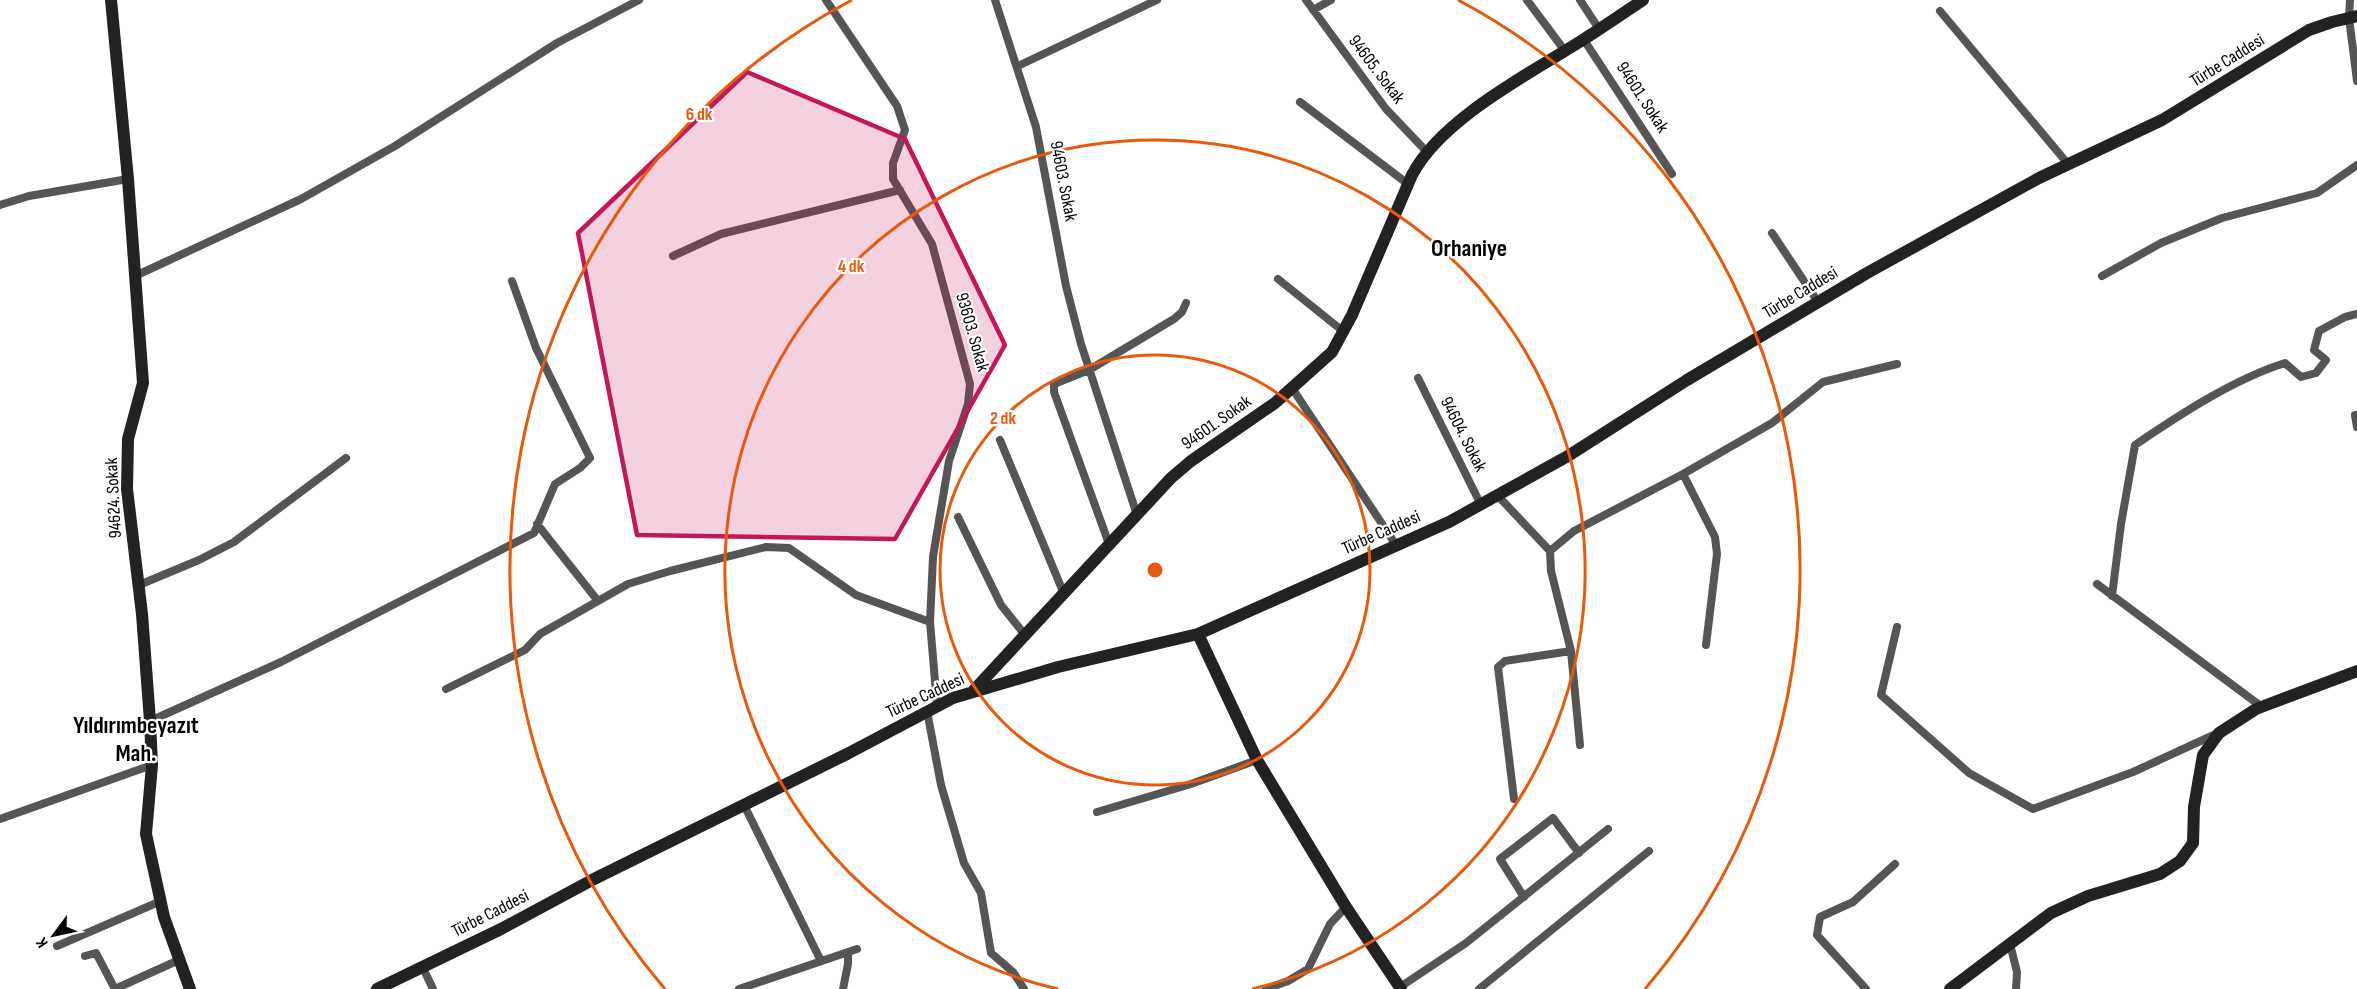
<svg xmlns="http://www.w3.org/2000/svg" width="2357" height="989" font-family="'Sofia Sans Condensed',sans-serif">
  <rect width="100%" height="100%" fill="#fff"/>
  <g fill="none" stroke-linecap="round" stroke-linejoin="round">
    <path stroke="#555" stroke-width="8" d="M826 0 897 106 905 130 893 163V179L932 244 970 384 968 404 949 461 933 557 930 622 937 705
      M995 0 1036 127 1066 286 1081 344 1137 515
      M1306 0 1386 109 1427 152
      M1527 0 1565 51
      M1580 0 1599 29
      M2350 0 2349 18 2357 81
      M1313 10 1331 0
      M1940 11 2068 164
      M1584 40 1672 174
      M1018 66 1157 0
      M1300 102 1408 184
      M0 205 29 196 128 179
      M1772 233 1818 302
      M673 256 721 234 900 190
      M135 276 301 199 395 146 557 43 639 0
      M2102 276 2161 243 2222 218 2317 193 2357 165
      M1278 279 1344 332
      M1418 378 1481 505
      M1292 388 1396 545
      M2355 415 2357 427
      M1000 440 1064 594
      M1683 474 1715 537 1717 554 1706 645
      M1498 496 1550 551 1551 571 1571 651 1580 745
      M958 517 1001 605 1025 635
      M537 524 598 601
      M1109 544 1054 392V384L1089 370 1174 319 1182 312 1186 303
      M1550 551 1574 531 1683 474 1772 423 1823 382 1897 364
      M2097 584 2262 707
      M139 585 199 560 234 542 346 458
      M2112 596 2121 524 2135 445C2179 415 2234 379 2285 363L2301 377 2316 373 2326 360 2314 350 2319 331 2345 317 2357 314
      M1897 627 1881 695 1969 773 2033 809 2133 772 2218 733
      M446 689 525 650 540 634 628 584 670 571 766 547 789 548 856 595 930 622
      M927 711 941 785 964 863 981 893 991 953 1013 972 1024 989
      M150 721 281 662 534 533 555 484 580 468 590 458 536 348 512 281
      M1514 799 1498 667 1505 661 1571 651
      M744 805 821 961
      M1097 812 1191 784 1257 760
      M0 819 152 765
      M1524 897 1500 859 1553 818 1579 853
      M2010 944 2017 972 2016 989
      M57 946 161 901
      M85 956 96 953 115 989 179 960
      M423 968 433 989
      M1400 987 1466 943 1608 829
      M739 989 857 949
      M843 989 848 964V952
      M1266 989 1288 981 1308 969 1330 924 1346 907
      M1479 989 1649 851
      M1866 989 1817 935 1820 917 1853 902 1895 864"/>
    <path stroke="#222" stroke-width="12" d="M111 0 128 179 143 383 128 439 127 489 142 614 150 721 152 765 146 834 164 917 190 989
      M1198 634 1257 760 1346 907 1401 989
      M974 690 1171 478 1191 461 1275 403 1332 352 1352 315 1412 175C1441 119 1529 74 1581 41 1602 28 1622 14 1643 0
      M377 989 501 929 594 879 847 754 953 698 1058 667 1198 634 1449 522 1568 456 1687 380 1867 273 2039 178 2162 120 2309 30 2332 22 2357 16
      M1950 989 2051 913 2088 896 2160 874 2180 861 2193 843 2194 807 2203 755 2219 733 2256 709 2357 671"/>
  </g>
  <path fill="#c2185b" fill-opacity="0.2" stroke="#c2185b" stroke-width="4.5" stroke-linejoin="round" d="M747 72 905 139 1005 345 895 539 637 535 578 233Z"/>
  <g fill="none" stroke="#e8590c" stroke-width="3">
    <circle cx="1155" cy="570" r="215"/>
    <path d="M1058 989A430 430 0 1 1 1252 989"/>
    <path d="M665 989A645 645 0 0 1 852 0M1458 0A645 645 0 0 1 1645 989"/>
  </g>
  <g text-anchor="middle" stroke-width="4.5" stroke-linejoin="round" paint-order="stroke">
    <g font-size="18" fill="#000" stroke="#fff">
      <text transform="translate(2227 60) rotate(-32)" y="6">Türbe Caddesi</text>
      <text transform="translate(1377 69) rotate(53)" y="6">94605. Sokak</text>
      <text transform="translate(1643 97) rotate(57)" y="6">94601. Sokak</text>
      <text transform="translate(1064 181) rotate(79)" y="6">94603. Sokak</text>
      <text transform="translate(1800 292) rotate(-31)" y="6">Türbe Caddesi</text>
      <text transform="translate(973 332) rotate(74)" y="6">93603. Sokak</text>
      <text transform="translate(1216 422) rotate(-35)" y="6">94601. Sokak</text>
      <text transform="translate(1464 434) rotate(63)" y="6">94604. Sokak</text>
      <text transform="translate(113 498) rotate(-93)" y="6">94624. Sokak</text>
      <text transform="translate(1381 532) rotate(-24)" y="6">Türbe Caddesi</text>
      <text transform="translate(925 695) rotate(-25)" y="6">Türbe Caddesi</text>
      <text transform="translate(490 913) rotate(-27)" y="6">Türbe Caddesi</text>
    </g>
    <g font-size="24" font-weight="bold" fill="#000" stroke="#fff">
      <text x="1469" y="256">Orhaniye</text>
      <text x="136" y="733">Yıldırımbeyazıt<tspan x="136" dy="28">Mah.</tspan></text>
    </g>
  </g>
  <circle cx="1155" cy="570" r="9" fill="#e8590c" stroke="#fff" stroke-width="3"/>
  <g font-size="18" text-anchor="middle" font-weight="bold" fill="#e8590c" stroke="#fff" stroke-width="4.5" stroke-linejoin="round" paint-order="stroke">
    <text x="699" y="120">6 dk</text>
    <text x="851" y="272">4 dk</text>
    <text x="1003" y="424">2 dk</text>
  </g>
  <g transform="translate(54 935) rotate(237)" stroke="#ffffff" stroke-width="4.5" paint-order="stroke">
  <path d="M0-4.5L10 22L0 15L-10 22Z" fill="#000000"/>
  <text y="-9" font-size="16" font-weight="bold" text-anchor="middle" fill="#000000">K</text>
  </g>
</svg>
